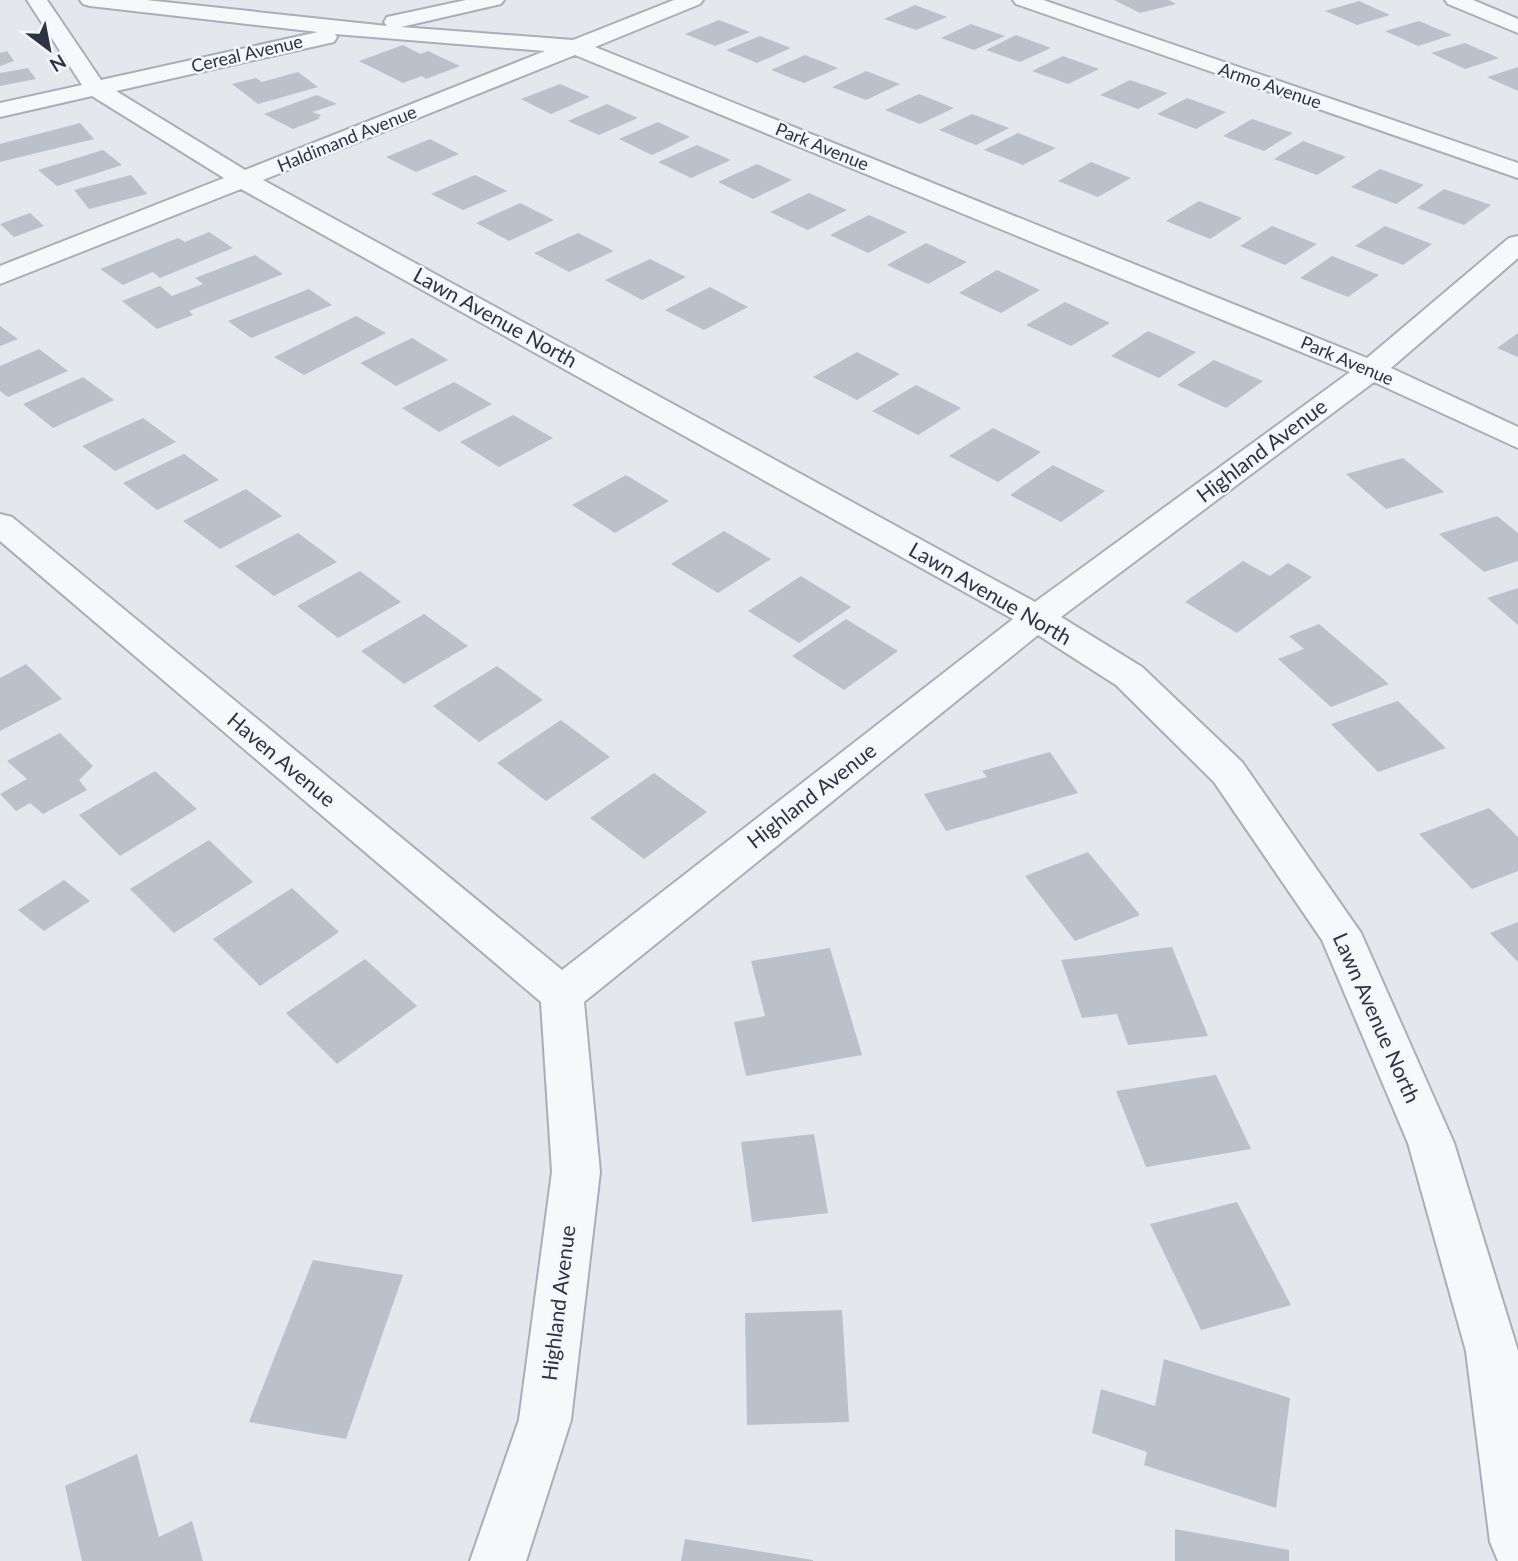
<svg xmlns="http://www.w3.org/2000/svg" width="1518" height="1561" font-family="Lato,sans-serif">
  <rect width="100%" height="100%" fill="#e4e7ec"/>
  <path fill="#bbc0ca" d="M1114 0H1169L1176 4 1140 13Z
    M1359 1 1390 15 1357 25 1325 11Z
    M915 5 947 17 916 30 884 19Z
    M719 20 750 32 715 46 685 34Z
    M1419 21 1452 35 1418 46 1385 31Z
    M971 24 1005 36 974 50 941 38Z
    M1016 35 1051 48 1020 62 986 50Z
    M760 36 791 48 757 63 726 50Z
    M1465 43 1499 58 1465 69 1431 53Z
    M403 45 420 54 428 51 460 66 426 79 422 76 403 83 359 61Z
    M7 51 14 61 0 66V53Z
    M805 55 838 68 804 83 771 70Z
    M1063 56 1099 69 1068 84 1032 71Z
    M1518 67V91L1487 77Z
    M28 68 36 79 0 86V73Z
    M866 71 900 84 866 100 832 87Z
    M298 72 318 87 258 104 232 84 256 78 262 82Z
    M1130 80 1168 93 1138 109 1100 95Z
    M560 84 590 97 551 114 521 99Z
    M919 94 954 108 920 124 885 110Z
    M317 95 337 104 312 112 321 115 318 118H321L293 129 264 114Z
    M1187 98 1226 112 1196 129 1157 114Z
    M607 104 638 118 599 135 568 121Z
    M972 114 1009 128 976 145 939 130Z
    M1252 119 1293 133 1264 151 1223 136Z
    M658 122 690 137 652 155 619 139Z
    M80 123 94 139 0 162V144Z
    M1018 133 1056 148 1023 165 984 150Z
    M430 139 459 154 416 172 386 157Z
    M1303 141 1346 157 1317 175 1274 159Z
    M697 145 731 160 691 178 658 162Z
    M103 150 122 165 57 186 38 170Z
    M1091 162 1131 178 1098 197 1058 181Z
    M757 164 792 180 753 199 718 182Z
    M1380 169 1424 185 1396 204 1351 187Z
    M131 175 147 194 89 209 74 190Z
    M475 175 507 191 463 210 431 194Z
    M1444 189 1491 205 1464 225 1417 208Z
    M809 193 847 210 808 230 770 212Z
    M1199 201 1242 218 1210 239 1166 221Z
    M520 203 554 220 509 241 476 223Z
    M30 213 44 226 14 237 0 224Z
    M869 215 907 232 868 253 830 235Z
    M1272 226 1317 244 1285 265 1240 246Z
    M1385 226 1432 244 1403 265 1355 246Z
    M209 232 233 248 160 278 153 272 123 285 100 269 178 238 185 242Z
    M578 233 614 251 569 272 534 253Z
    M926 243 967 262 928 284 887 265Z
    M255 255 283 274 189 311 193 315 157 329 122 301 160 286 172 296 203 284 195 278Z
    M1332 256 1379 275 1348 297 1300 278Z
    M650 259 686 277 642 300 605 280Z
    M997 270 1040 290 1001 313 959 293Z
    M710 287 748 307 704 330 665 310Z
    M309 289 332 305 251 338 228 321Z
    M1065 302 1110 323 1071 346 1026 325Z
    M356 316 386 333 304 375 274 357Z
    M0 326 18 339 0 346Z
    M1148 331 1196 352 1159 378 1111 356Z
    M1518 333V357L1497 348Z
    M412 338 448 360 396 386 360 363Z
    M39 349 68 371 8 397 0 391V366Z
    M857 352 900 374 857 400 813 377Z
    M1214 360 1263 381 1226 408 1177 385Z
    M83 377 114 400 53 428 23 404Z
    M454 382 492 404 439 432 402 408Z
    M916 385 961 408 918 435 872 411Z
    M513 415 553 438 499 467 460 442Z
    M143 418 176 442 115 471 82 446Z
    M993 428 1041 452 998 482 949 456Z
    M184 454 219 480 157 510 123 483Z
    M1403 458 1444 492 1386 509 1346 474Z
    M1053 465 1105 491 1061 522 1010 495Z
    M626 475 669 501 615 533 572 505Z
    M246 489 282 516 220 549 183 521Z
    M1497 516 1518 533V561L1484 572 1439 534Z
    M724 531 771 559 718 593 671 564Z
    M298 533 337 562 274 596 235 566Z
    M1243 561 1270 576 1288 563 1312 577 1237 633 1185 602Z
    M360 571 401 602 338 638 297 606Z
    M801 576 851 607 799 643 748 611Z
    M1518 588V625L1487 598Z
    M424 614 468 646 404 684 361 651Z
    M846 619 898 651 844 690 792 656Z
    M1319 624 1389 684 1331 707 1278 659 1304 649 1289 636Z
    M26 664 62 699 0 731V678Z
    M497 666 543 700 479 742 433 706Z
    M1398 701 1446 748 1378 772 1331 724Z
    M561 720 610 757 546 801 497 763Z
    M60 733 93 766 79 780 87 790 43 814 30 803 16 811 0 794 27 779 7 761Z
    M1050 752 1078 793 946 831 924 794 987 777 982 771Z
    M155 771 197 809 120 856 79 815Z
    M654 773 707 812 644 859 590 818Z
    M1489 808 1518 837V871L1472 889 1419 834Z
    M209 840 253 882 174 933 130 889Z
    M1088 852 1140 915 1075 941 1025 876Z
    M64 880 90 901 44 931 18 910Z
    M292 888 339 932 260 986 213 939Z
    M1518 922V962L1490 933Z
    M1172 947 1208 1036 1128 1045 1117 1014 1082 1018 1061 960Z
    M830 948 862 1055 746 1076 734 1022 765 1016 751 961Z
    M365 959 417 1006 337 1064 286 1013Z
    M1216 1075 1251 1149 1146 1167 1116 1091Z
    M814 1134 828 1213 752 1222 741 1142Z
    M1237 1202 1291 1305 1201 1330 1150 1224Z
    M313 1260 403 1275 346 1439 249 1422Z
    M842 1310 849 1422 747 1425 745 1313Z
    M1164 1359 1290 1398 1276 1508 1144 1465 1147 1452 1092 1433 1101 1389 1155 1406Z
    M137 1454 159 1537 192 1521 203 1561H82L65 1486Z
    M1175 1529 1289 1550V1561H1175Z
    M685 1539 813 1560V1561H681Z"/>
  <g fill="none" stroke-linecap="round" stroke-linejoin="round">
    <g stroke="#a9aeb7" stroke-width="4">
      <path id="minor" d="M27 0H47L101 80 318 32 90 6 83 4 80 0H146L387 26 384 22 387 17 466 0H504L501 4 401 27 573 40 674 0H703L700 4 595 47 1367 358 1509 238 1518 236V258L1391 368 1518 427V448L1374 382 1061 617 1142 667 1242 762 1361 933 1454 1143 1518 1351V1561H1498L1490 1542 1466 1351 1408 1143 1322 940 1214 782 1116 685 1038 635 584 1002 600 1172 571 1420 526 1561H470L519 1420 552 1172 541 1002 0 541V514L12 517 562 970 1013 619 241 189 0 284V266L224 178 92 96 0 117V103L82 85ZM335 34 545 51 245 170 116 91 334 42 337 37ZM575 55 1350 372 1035 602 263 180Z
        M1013 0H1043L1518 163V178L1016 4Z
        M1445 0H1473L1518 19V33L1448 4Z"/>
    </g>
    <use href="#minor" fill="#f7f8fa" fill-rule="evenodd"/>
  </g>
  <g text-anchor="middle" stroke-width="5" stroke-linejoin="round" paint-order="stroke">
    <g font-size="18" fill="#2b3445" stroke="#f4f6f9">
      <text transform="translate(247 54) rotate(-13)" y="6">Cereal Avenue</text>
      <text transform="translate(1270 86) rotate(19)" y="6">Armo Avenue</text>
      <text transform="translate(347 139) rotate(-22)" y="6">Haldimand Avenue</text>
      <text transform="translate(822 147) rotate(22)" y="6">Park Avenue</text>
      <text transform="translate(1347 361) rotate(23)" y="6">Park Avenue</text>
    </g>
    <g font-size="21" fill="#2b3445" stroke="#f4f6f9">
      <text transform="translate(495 318) rotate(29)" y="7">Lawn Avenue North</text>
      <text transform="translate(1262 451) rotate(-37)" y="7">Highland Avenue</text>
      <text transform="translate(990 594) rotate(30)" y="7">Lawn Avenue North</text>
      <text transform="translate(281 760) rotate(40)" y="7">Haven Avenue</text>
      <text transform="translate(812 796) rotate(-38)" y="7">Highland Avenue</text>
      <text transform="translate(1376 1018) rotate(66)" y="7">Lawn Avenue North</text>
      <text transform="translate(559 1303) rotate(-83)" y="7">Highland Avenue</text>
    </g>
  </g>
  <g transform="translate(49 49) rotate(148)" stroke="#f4f6f9" stroke-width="5" paint-order="stroke">
  <path d="M0-5L12 26L0 18L-12 26Z" fill="#2b3445"/>
  <text y="-10" font-size="19" font-weight="bold" text-anchor="middle" fill="#2b3445">N</text>
  </g>
</svg>
